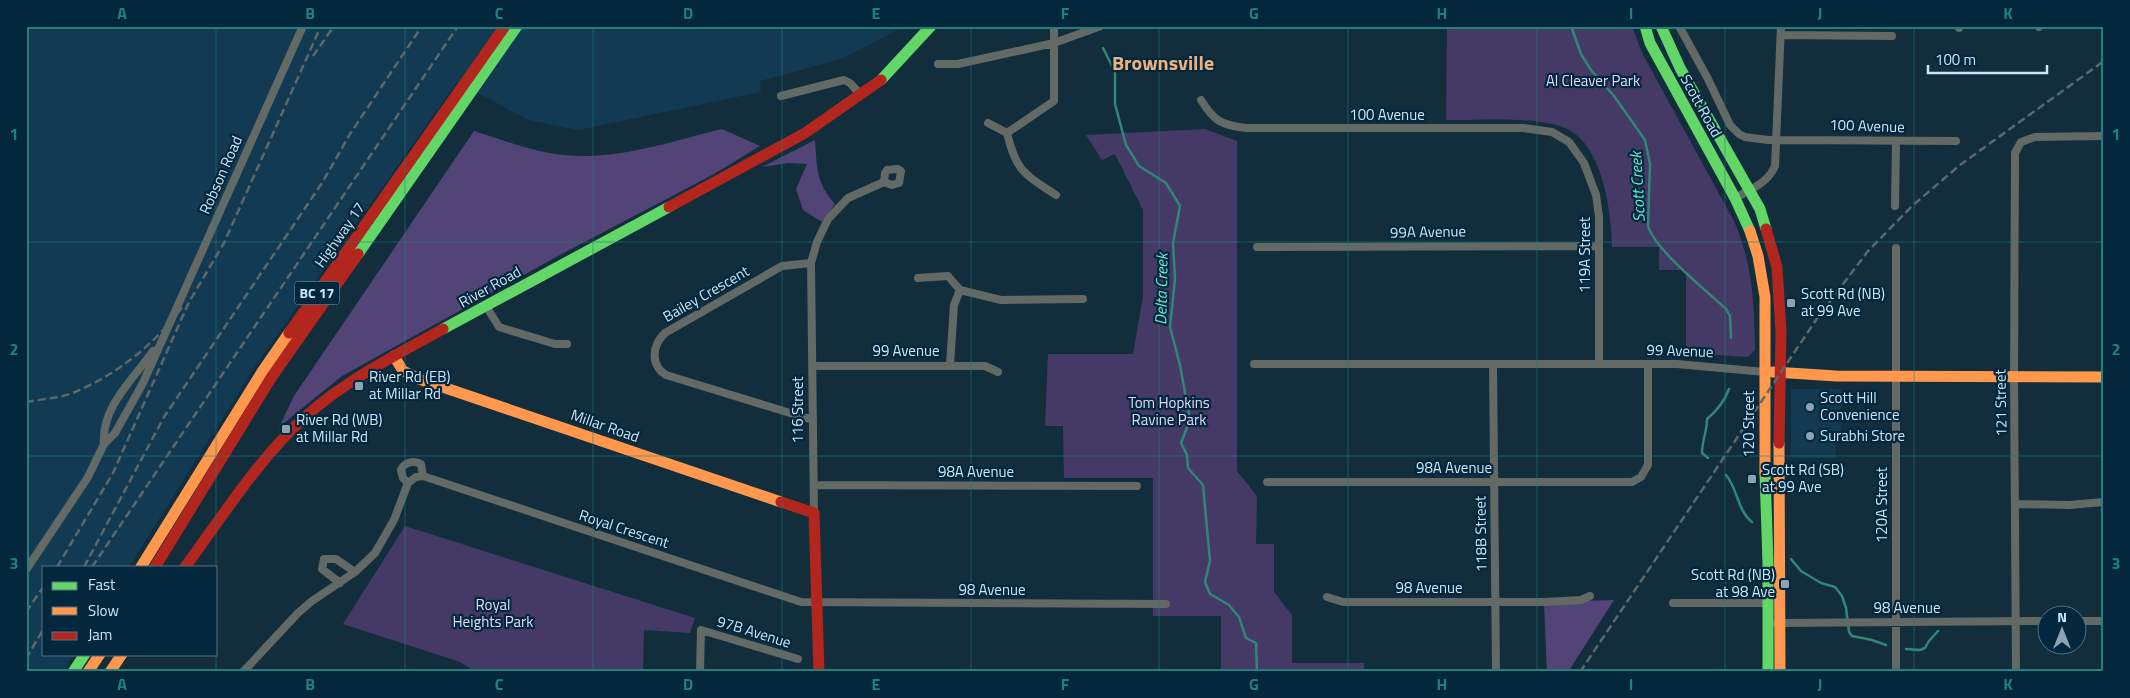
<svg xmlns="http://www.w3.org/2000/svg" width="2130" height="698" font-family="'Titillium Web',sans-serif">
  <rect width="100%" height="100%" fill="#122e3d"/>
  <path fill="#123a53" d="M26 26H905L841 59 760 81 761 92 578 130 529 120 457 82 254 368 129 567H44V654H74L63 672H26Z
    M1791 389H1841V435L1836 436 1835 458H1791Z"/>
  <path fill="#453966" d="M1447 26H1632L1642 53 1734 221C1753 265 1754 303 1755 350L1748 357 1686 353V270H1659V247H1612C1611 212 1604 155 1574 133 1548 114 1479 121 1446 120Z
    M1205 129 1237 141V471L1257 496 1256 544H1274V592L1292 615V663H1364V672H1221V616H1153V478H1064L1063 426H1045L1048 354H1133L1143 297V210L1115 154 1102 160 1086 135Z
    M405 526 695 618 690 633 644 630 643 672H476L460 662 343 624Z"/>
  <path fill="#524476" d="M722 129 760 146 714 174 558 256 342 376 279 427 294 396 474 131C503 140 533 152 563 155 617 161 671 141 722 129Z
    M815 140C817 167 816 183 835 204L822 222 803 210 796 189 807 164 788 163 762 167Z
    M1614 600 1568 672H1547L1544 602Z"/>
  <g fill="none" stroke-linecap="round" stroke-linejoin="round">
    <path stroke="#308679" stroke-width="2.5" d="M1571 26 1581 54 1591 70 1614 96 1645 140 1650 164 1648 226C1655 250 1707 291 1726 309L1730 316 1731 338
      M1103 48 1115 72V104L1126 145 1139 166 1166 183 1180 206 1173 243 1175 279 1170 327 1180 365 1190 420 1181 443 1187 455 1188 468 1203 485 1210 561 1205 582 1210 594 1229 605 1239 617 1246 638 1256 643 1257 672
      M1708 458 1702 453C1702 440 1707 432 1707 419 1718 410 1724 402 1729 389
      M1726 475C1738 489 1737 510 1752 522
      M1791 559 1801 571 1821 583 1835 587 1842 596 1846 608 1849 632 1852 636 1872 640 1886 645
      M1906 649 1920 650 1925 648 1929 641 1938 631"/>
    <path stroke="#636965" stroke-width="8" d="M1054 26V101L1007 133C1016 171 1024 174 1056 195
      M1679 26 1708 79 1730 125 1739 134 1745 137 1768 140 1956 141
      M2039 27V26
      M1959 28V26
      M1781 35 1892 36
      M938 64H958L1054 43 1101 26
      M781 96 844 80 850 83 861 95
      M1201 100C1214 121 1221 125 1246 128H1523L1552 132 1569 142 1584 163 1596 195 1599 216V364
      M988 123 1007 133
      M1735 198C1751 189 1768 183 1775 166L1781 26
      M1895 206 1896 141
      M1257 247 1599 246
      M811 263 782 266 665 333C652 345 650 365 666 375L813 420
      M918 278 948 276 960 290 954 305 950 365
      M960 290 1001 300 1083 299
      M486 306 499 327 555 344H567
      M1254 364H1677L1765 372
      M813 366H985L998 372
      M1493 366 1496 672
      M104 444C101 407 133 380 153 351
      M1267 482H1632L1641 477 1648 465V364
      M408 483 403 478 401 470C404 462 414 460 421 464L423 476
      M814 485 1137 486
      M2016 504 2069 505 2104 502
      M814 513 811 263 817 242 828 219 848 198 884 182 892 185 899 183 901 171 898 169 887 170 885 173 884 182
      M26 570 88 477 104 444 115 433 143 383 303 26
      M340 583 322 569 324 559H336L355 572
      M1327 597 1343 602H1544L1581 600 1590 596
      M1673 603H1767
      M2078 621H2104
      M1777 623 2048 621
      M243 672 298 613 312 601 355 572 375 553 394 520 408 483 416 477 423 476 801 602 1166 604
      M700 672 701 630 798 659
      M1896 672V248
      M2016 672 2014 376 2015 153 2021 142 2035 137 2104 136"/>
    <path stroke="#63d668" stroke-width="11" d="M1645 26 1650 43 1735 198 1750 231
      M1661 26 1680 68 1760 209 1766 229
      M881 80 931 26
      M358 254 517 26
      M443 329 669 207
      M1765 473 1768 563V672
      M73 672 85 654"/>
    <path stroke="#ff974d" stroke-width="11" d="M1750 231 1758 256 1765 297V473
      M394 356 403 371 419 379 781 502
      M1773 372 1836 376 2104 377
      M1779 443 1780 672
      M141 567 262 372 289 333
      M88 672 100 654
      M110 672 122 654"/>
    <path stroke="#b3261e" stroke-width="11" d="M669 207 805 133 881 80
      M1766 229 1777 267 1781 332 1779 443
      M289 333 505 26
      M781 502 814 513 819 672
      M155 567 271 378 358 254
      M185 567C223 516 258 459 306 416 346 380 396 355 443 329"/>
    <path stroke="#5c686b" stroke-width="2.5" stroke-dasharray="8 4" stroke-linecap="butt" d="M313 56 334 26
      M26 402C42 399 61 398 75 392 118 374 156 343 183 306
      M57 567 113 473 189 302 224 243 321 26
      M84 567 164 417 322 183 350 134 422 26
      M92 567 458 26
      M26 612 44 586
      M26 659 44 628
      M1580 672 1816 320 1868 251 1912 206 1960 165 2104 61"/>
  </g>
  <path fill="none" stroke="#22817c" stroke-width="1" stroke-opacity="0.55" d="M216 26V567M405 26V672M593 26V672M782 26V672M971 26V672M1159 26V672M1348 26V672M1537 26V672M1725 26V672M1914 26V672M26 242H2104M26 456H2104M216 654V672"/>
  <g fill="#8aa4b5" stroke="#03283e" stroke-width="2">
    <rect x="1786" y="298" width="10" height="10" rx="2.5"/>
    <rect x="354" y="381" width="10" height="10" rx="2.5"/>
    <circle cx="1810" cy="407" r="5"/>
    <rect x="281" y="424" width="10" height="10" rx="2.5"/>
    <circle cx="1810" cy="436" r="5"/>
    <rect x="1747" y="474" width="10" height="10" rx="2.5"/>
    <rect x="1780" y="579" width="10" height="10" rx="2.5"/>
  </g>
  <g text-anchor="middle" stroke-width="4.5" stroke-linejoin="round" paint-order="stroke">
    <rect fill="#03283e" stroke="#8facbf" stroke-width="1" x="294.5" y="281.5" width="45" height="23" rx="4"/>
    <g font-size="14" font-weight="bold" fill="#cbe4f6">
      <text x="317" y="298">BC 17</text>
    </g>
    <g font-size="15" fill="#e2d7fa" stroke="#03283e">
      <text x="1593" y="86">Al Cleaver Park</text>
      <text x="1169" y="408">Tom Hopkins<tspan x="1169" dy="17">Ravine Park</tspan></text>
      <text x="493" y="610">Royal<tspan x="493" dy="17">Heights Park</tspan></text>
    </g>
    <g font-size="15" fill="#cbe4f6" stroke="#03283e">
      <text transform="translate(1701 106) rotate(61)" y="5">Scott Road</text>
      <text x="1387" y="120">100 Avenue</text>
      <text transform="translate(1867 126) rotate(2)" y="5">100 Avenue</text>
      <text transform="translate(221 175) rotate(-66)" y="5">Robson Road</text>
      <text transform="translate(1428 232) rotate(-1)" y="5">99A Avenue</text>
      <text transform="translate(340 235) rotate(-55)" y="5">Highway 17</text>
      <text transform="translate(1585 255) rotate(-90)" y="5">119A Street</text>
      <text transform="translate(490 287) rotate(-29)" y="5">River Road</text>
      <text transform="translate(706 294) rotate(-30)" y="5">Bailey Crescent</text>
      <text x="906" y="356">99 Avenue</text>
      <text transform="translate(1680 351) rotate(2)" y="5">99 Avenue</text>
      <text transform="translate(2001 403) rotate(-91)" y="5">121 Street</text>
      <text transform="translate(798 410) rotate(-90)" y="5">116 Street</text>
      <text transform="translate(1749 424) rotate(-90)" y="5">120 Street</text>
      <text transform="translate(605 426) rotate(19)" y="5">Millar Road</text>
      <text x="1454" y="473">98A Avenue</text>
      <text x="976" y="477">98A Avenue</text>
      <text transform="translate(1882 505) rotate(-90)" y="5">120A Street</text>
      <text transform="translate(624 529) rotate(18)" y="5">Royal Crescent</text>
      <text transform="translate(1481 534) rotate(-91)" y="5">118B Street</text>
      <text x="1429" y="593">98 Avenue</text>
      <text x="992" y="595">98 Avenue</text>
      <text x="1907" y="613">98 Avenue</text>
      <text transform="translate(754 632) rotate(17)" y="5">97B Avenue</text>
    </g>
    <g font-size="15" fill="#cbe4f6" stroke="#03283e" text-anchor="start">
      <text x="1801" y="299">Scott Rd (NB)<tspan x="1801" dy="17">at 99 Ave</tspan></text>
      <text x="369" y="382">River Rd (EB)<tspan x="369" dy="17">at Millar Rd</tspan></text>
      <text x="1820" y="403">Scott Hill<tspan x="1820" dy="17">Convenience</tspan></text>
      <text x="296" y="425">River Rd (WB)<tspan x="296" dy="17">at Millar Rd</tspan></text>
      <text x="1820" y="441">Surabhi Store</text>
      <text x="1762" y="475">Scott Rd (SB)<tspan x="1762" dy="17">at 99 Ave</tspan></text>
      <text x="1775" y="580" text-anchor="end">Scott Rd (NB)<tspan x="1775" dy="17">at 98 Ave</tspan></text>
    </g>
    <g font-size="16" font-style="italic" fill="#6cedd6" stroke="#03283e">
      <text transform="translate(1637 187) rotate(-93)" y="6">Scott Creek</text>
      <text transform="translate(1161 289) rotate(-89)" y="6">Delta Creek</text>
    </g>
    <g font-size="20" font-weight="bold" fill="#efb07c" stroke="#03283e">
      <text x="1163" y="70">Brownsville</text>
    </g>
  </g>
  <rect width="2130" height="698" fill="none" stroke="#03283e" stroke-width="55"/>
  <rect x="42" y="566" width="175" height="90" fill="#03283e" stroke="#537388"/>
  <rect x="52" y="582" width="25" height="8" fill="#63d668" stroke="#537388"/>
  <text x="88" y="590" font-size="15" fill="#cbe4f6">Fast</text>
  <rect x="52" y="607" width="25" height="8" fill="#ff974d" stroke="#537388"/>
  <text x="88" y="616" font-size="15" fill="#cbe4f6">Slow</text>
  <rect x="52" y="632" width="25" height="8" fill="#b3261e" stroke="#537388"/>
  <text x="88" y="640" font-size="15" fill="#cbe4f6">Jam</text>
  <g transform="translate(2062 630)"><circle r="24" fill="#03283e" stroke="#537388"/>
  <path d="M0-4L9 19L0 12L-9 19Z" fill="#8aa4b5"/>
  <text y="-8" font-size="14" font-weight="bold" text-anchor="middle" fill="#cbe4f6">N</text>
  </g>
  <path d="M1928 65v8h119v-8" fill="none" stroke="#cbe4f6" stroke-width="2.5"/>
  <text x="1935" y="65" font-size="15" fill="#cbe4f6" stroke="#03283e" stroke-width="4" paint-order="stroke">100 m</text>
  <rect x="28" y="28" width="2074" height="642" fill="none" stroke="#22817c" stroke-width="2"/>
  <g font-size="16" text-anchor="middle" font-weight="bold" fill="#22817c">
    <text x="122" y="19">A</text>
    <text x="310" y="19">B</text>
    <text x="499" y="19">C</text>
    <text x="688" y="19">D</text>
    <text x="876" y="19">E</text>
    <text x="1065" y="19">F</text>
    <text x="1254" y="19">G</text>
    <text x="1442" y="19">H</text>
    <text x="1631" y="19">I</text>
    <text x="1820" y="19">J</text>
    <text x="2008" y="19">K</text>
    <text x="14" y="140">1</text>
    <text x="2116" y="140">1</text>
    <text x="14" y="355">2</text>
    <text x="2116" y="355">2</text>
    <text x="14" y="569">3</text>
    <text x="2116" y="569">3</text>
    <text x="122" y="690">A</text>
    <text x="310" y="690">B</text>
    <text x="499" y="690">C</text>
    <text x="688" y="690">D</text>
    <text x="876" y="690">E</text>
    <text x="1065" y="690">F</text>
    <text x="1254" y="690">G</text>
    <text x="1442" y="690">H</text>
    <text x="1631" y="690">I</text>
    <text x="1820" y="690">J</text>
    <text x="2008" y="690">K</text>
  </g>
</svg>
